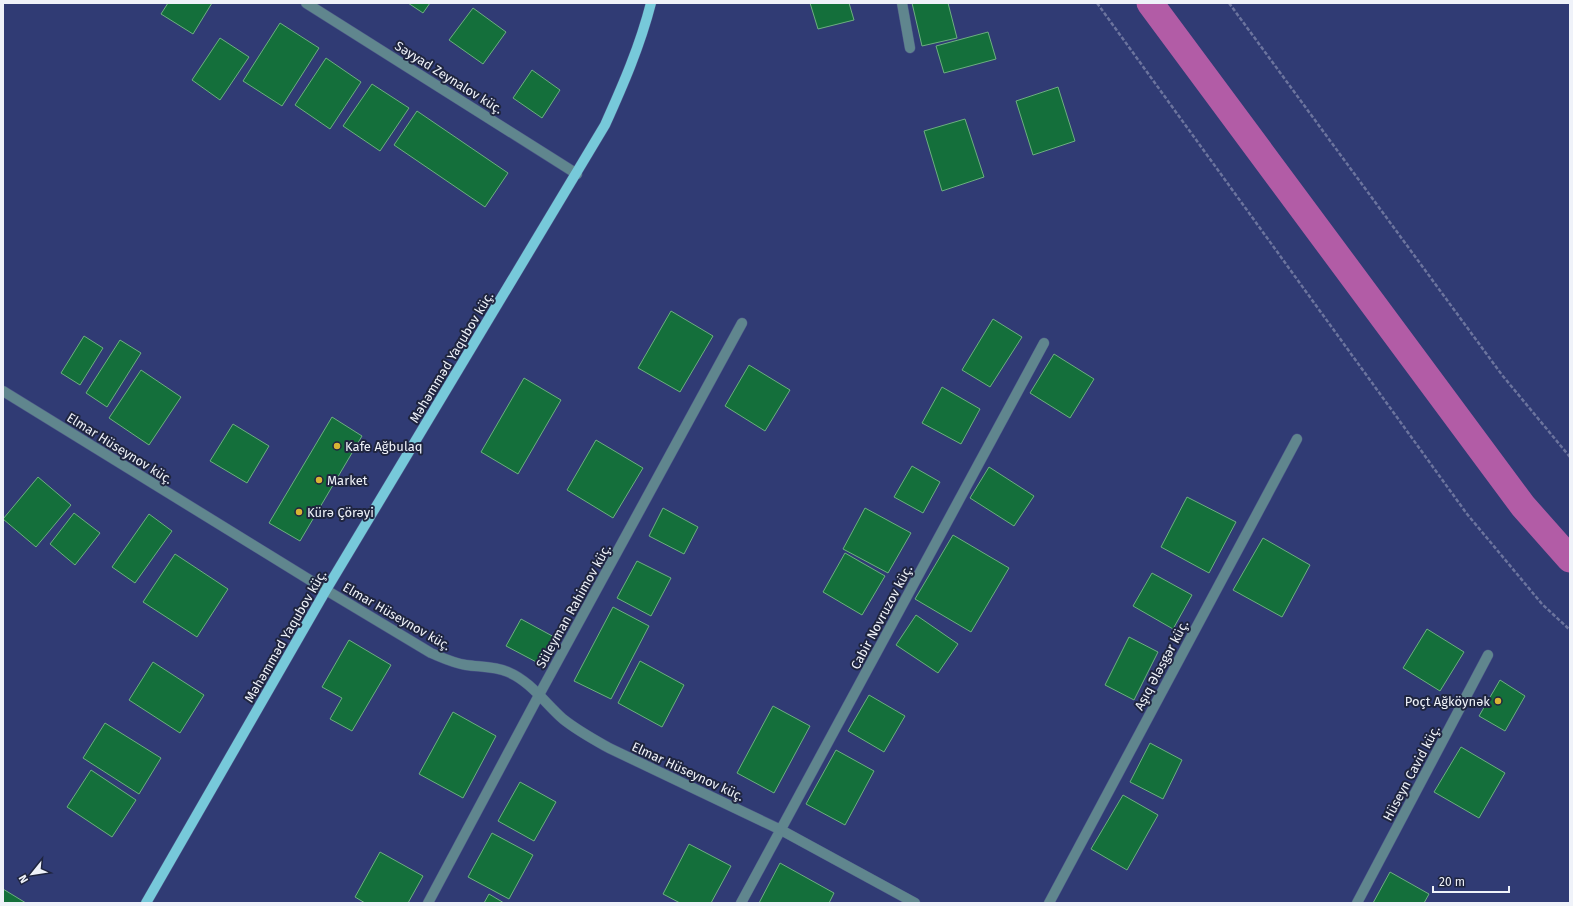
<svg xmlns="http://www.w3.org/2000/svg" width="1573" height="906" font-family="'Fira Sans',sans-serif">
  <rect width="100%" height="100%" fill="#303b74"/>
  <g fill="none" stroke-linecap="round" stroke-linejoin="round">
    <path stroke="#b25ca6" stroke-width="27" d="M1150 3 1523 506 1570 559"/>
  </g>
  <path fill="#146f3b" stroke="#6caf80" d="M168 3H212L193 34 161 14Z
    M408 3H430L423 13Z
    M810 3H849L854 20 818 29Z
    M912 3H948L957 38 922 46Z
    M473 8 506 32 483 64 449 40Z
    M280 23 319 48 282 106 243 81Z
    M988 32 996 59 944 73 936 46Z
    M220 38 249 57 220 100 192 80Z
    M326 58 361 82 330 129 295 105Z
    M532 70 560 90 542 118 513 98Z
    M372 84 409 108 380 151 343 126Z
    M1058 87 1075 141 1033 155 1016 101Z
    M417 111 508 173 485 207 394 145Z
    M965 119 984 177 942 191 924 131Z
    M671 311 713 336 680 392 638 368Z
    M993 319 1022 337 990 387 962 370Z
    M84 336 103 348 80 385 61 373Z
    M120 340 141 353 107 407 86 393Z
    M1054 354 1094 379 1070 418 1030 393Z
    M749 365 790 390 765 431 725 406Z
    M141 370 181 397 149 445 109 418Z
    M524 378 561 400 518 474 481 452Z
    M942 387 980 409 961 444 922 423Z
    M332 417 362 436 300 541 269 523Z
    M233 424 269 446 247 483 210 461Z
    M596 440 643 468 613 518 567 490Z
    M912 466 940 482 923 513 894 497Z
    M989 467 1034 496 1014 526 970 498Z
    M38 477 71 505 36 547 3 519Z
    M1187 497 1236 522 1209 573 1161 547Z
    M663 508 698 527 684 554 649 536Z
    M865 508 911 533 888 573 843 549Z
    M74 513 100 533 75 565 50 544Z
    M149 514 172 531 135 583 112 567Z
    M953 535 1009 568 971 632 915 599Z
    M1263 538 1310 565 1282 617 1233 590Z
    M845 553 885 576 862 615 823 592Z
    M175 554 228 589 197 637 143 602Z
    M637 561 671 578 651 616 617 598Z
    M1152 573 1192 595 1173 629 1133 606Z
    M613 607 649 626 611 699 574 681Z
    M916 615 958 644 938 673 896 645Z
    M521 619 556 638 542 665 506 646Z
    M1427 629 1464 652 1440 691 1403 668Z
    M1129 637 1158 652 1134 700 1105 685Z
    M349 640 391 665 352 731 330 719 342 698 322 687Z
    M640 661 684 685 662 727 618 703Z
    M153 662 204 695 180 733 129 700Z
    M1500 680 1525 696 1505 731 1479 716Z
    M869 695 905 716 884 752 848 731Z
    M773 706 810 726 774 793 737 773Z
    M453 712 496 736 463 798 419 774Z
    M105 723 161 758 139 794 83 758Z
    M1150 743 1182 760 1163 799 1130 782Z
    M1461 747 1505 773 1479 818 1434 792Z
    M836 750 874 771 845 825 806 804Z
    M91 770 136 800 112 837 67 807Z
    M520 782 556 802 534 841 498 821Z
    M1123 795 1158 815 1127 870 1091 849Z
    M492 833 533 855 509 899 468 877Z
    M689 844 731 866 711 903H680L663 894Z
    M380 852 423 876 408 903H365L355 897Z
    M780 863 834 893 829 903H759Z
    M1390 872 1429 894 1424 903H1373Z
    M3 889 26 903H3Z
    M489 894 504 903H484Z"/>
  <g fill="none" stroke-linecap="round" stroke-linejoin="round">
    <g stroke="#4b5587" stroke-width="11">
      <path id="minor" d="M306 3 577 174
        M902 3 910 48
        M3 391 326 590 431 653C443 658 453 663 466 665 480 667 494 666 508 672 530 681 545 703 563 719 578 731 593 739 609 748L781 830 915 903
        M428 903 539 695 742 323
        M741 903 1044 343
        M1049 903 1297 439
        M1357 903 1488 655"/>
    </g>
    <g stroke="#4b5587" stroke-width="11">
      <path id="major" d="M146 903 326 590 605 125C623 85 640 46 651 3"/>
    </g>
    <path stroke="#6c749e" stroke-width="2.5" stroke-dasharray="4 2" stroke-linecap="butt" d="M1097 3 1467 514 1542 604 1570 630
      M1229 3 1502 375 1570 457"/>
    <use href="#minor" stroke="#60868e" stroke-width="10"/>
    <use href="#major" stroke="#77c9da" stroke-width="10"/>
  </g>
  <g fill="#d8b434" stroke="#1f253f" stroke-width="1.5">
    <circle cx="337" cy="446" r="4"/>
    <circle cx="319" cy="480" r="4"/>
    <circle cx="299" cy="512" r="4"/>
    <circle cx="1498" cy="701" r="4"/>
  </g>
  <g text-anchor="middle" stroke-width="4" stroke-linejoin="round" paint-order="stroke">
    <g font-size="13" fill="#eff2f9" stroke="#1f253f">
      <text transform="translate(449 77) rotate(32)" y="5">Səyyad Zeynalov küç.</text>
      <text transform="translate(451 357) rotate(-59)" y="5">Məhəmməd Yaqubov küç.</text>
      <text transform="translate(120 448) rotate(32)" y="5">Elmar Hüseynov küç.</text>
      <text transform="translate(573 606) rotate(-61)" y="5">Süleyman Rahimov küç.</text>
      <text transform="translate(397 616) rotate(30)" y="5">Elmar Hüseynov küç.</text>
      <text transform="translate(881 617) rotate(-62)" y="5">Cabir Novruzov küç.</text>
      <text transform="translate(285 636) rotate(-60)" y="5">Məhəmməd Yaqubov küç.</text>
      <text transform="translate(1161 665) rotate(-62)" y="5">Aşıq Ələsgər küç.</text>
      <text transform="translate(688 771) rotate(25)" y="5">Elmar Hüseynov küç.</text>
      <text transform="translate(1411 773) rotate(-62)" y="5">Hüseyn Cavid küç.</text>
    </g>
    <g font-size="13" fill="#eff2f9" stroke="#1f253f" text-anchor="start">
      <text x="345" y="451">Kafe Ağbulaq</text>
      <text x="327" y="485">Market</text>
      <text x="307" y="517">Kürə Çörəyi</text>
      <text x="1490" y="706" text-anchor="end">Poçt Ağköynək</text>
    </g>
  </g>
  <rect width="1573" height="906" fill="none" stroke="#eff2f9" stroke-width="8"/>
  <g transform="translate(32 874) rotate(240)" stroke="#1f253f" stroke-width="3" paint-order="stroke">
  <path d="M0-3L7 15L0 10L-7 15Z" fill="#eff2f9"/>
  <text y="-6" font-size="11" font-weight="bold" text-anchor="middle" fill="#eff2f9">N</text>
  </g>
  <path d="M1433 886v6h76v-6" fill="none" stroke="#eff2f9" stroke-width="2"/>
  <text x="1439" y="886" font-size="12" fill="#eff2f9" stroke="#1f253f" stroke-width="3" paint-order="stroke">20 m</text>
</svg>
